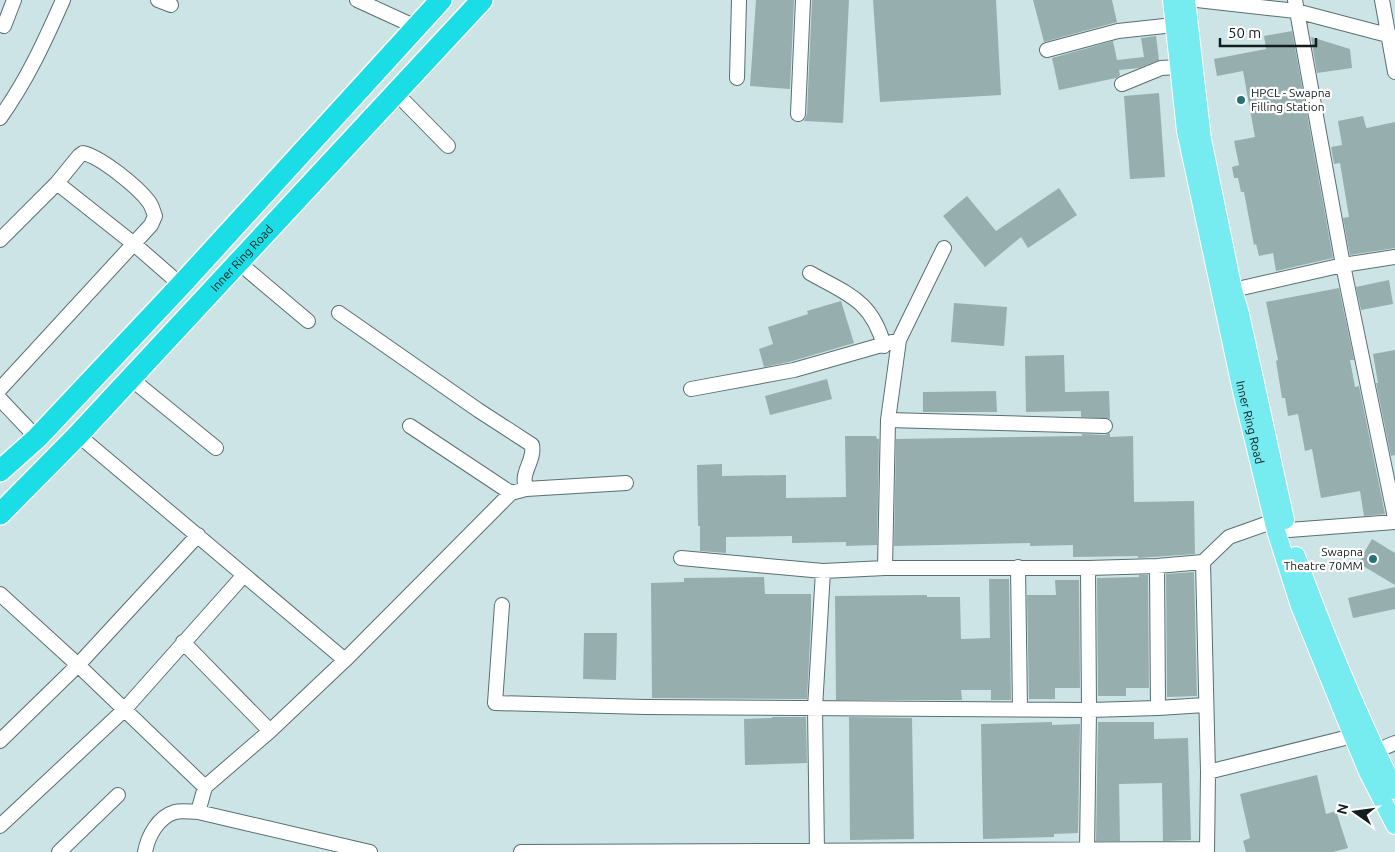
<svg xmlns="http://www.w3.org/2000/svg" width="1395" height="852" font-family="Ubuntu,sans-serif">
  <rect width="100%" height="100%" fill="#cce4e6"/>
  <path fill="#97aeaf" d="M756 0H794L790 89 750 86Z
    M812 0H849L843 123 804 121 807 114Z
    M873 0H996L1001 95 880 102Z
    M1033 0H1112L1117 22 1044 42Z
    M1292 31 1333 258 1276 271 1273 253 1259 256 1256 244 1254 245 1244 192H1241L1238 178H1234L1232 167 1239 165 1234 141 1255 137 1243 71 1217 76 1214 59 1266 49 1264 36Z
    M1156 36 1159 60 1139 68 1119 70 1120 75 1116 78 1059 90 1052 58 1113 41 1117 60 1144 57 1141 38Z
    M1311 37 1350 49 1352 68 1317 73Z
    M1159 93 1165 177 1130 179 1124 96Z
    M1363 116 1366 127 1367 128 1395 122V248L1350 255 1343 218 1349 217 1340 163 1334 164 1331 147 1342 145 1338 121Z
    M1059 188 1077 215 1028 248 1021 237 985 267 943 216 967 196 996 231Z
    M1389 280 1393 304 1361 310 1356 287Z
    M1339 288 1354 360H1350L1355 387 1359 386 1385 514 1364 516 1360 491 1321 498 1312 449 1305 451 1298 414 1288 416 1285 398H1282L1276 361 1278 360 1266 302Z
    M841 301 854 343 789 362 764 367 759 349 773 344 768 327 808 314 807 311Z
    M954 303 1007 307 1004 346 951 342Z
    M1395 350V455L1391 456 1376 383H1378L1373 354Z
    M1064 355 1065 392 1109 391 1110 419 1081 417V411L1026 412 1025 356Z
    M827 379 832 399 770 415 765 396Z
    M996 391 997 412H923V392Z
    M1110 433V437L1133 436 1134 502 1194 501 1195 554 1138 558V556L1073 557V545L1030 546V543L894 546 896 439 1082 436V434L1105 435Z
    M845 436H876L877 439H879L877 545 846 546V542L792 543V536L726 537V553L700 551V526H698L697 465 722 464V476L786 475V498L846 497Z
    M1372 539 1395 553V585L1358 563Z
    M1194 572 1197 696 1167 697 1166 574Z
    M1139 575H1148L1149 688H1126V696H1098L1097 578 1139 577Z
    M764 577 765 594H811V622L807 699 652 698 651 583 684 582V578Z
    M989 579H1009L1011 700H991V690H961L962 700H836L835 596 927 595V597H960L961 639 990 638Z
    M1055 580H1079L1080 688H1055V699H1029L1027 595H1056Z
    M1395 587V609L1353 618 1348 598Z
    M584 633H617L616 680 583 679Z
    M772 717H806L807 763 745 765 744 719 772 718Z
    M849 717 912 718 914 839 850 840Z
    M1052 722V725L1080 724 1078 833 1054 834V837L983 839 981 724Z
    M1098 722H1154V739L1188 738 1191 840 1163 841 1162 783 1119 784 1120 841H1096Z
    M1317 775 1326 814 1336 811 1348 848 1333 852H1246L1243 841 1250 838 1240 794Z"/>
  <g fill="none" stroke-linecap="round" stroke-linejoin="round">
    <g stroke="#596f70" stroke-width="16">
      <path id="minor" d="M158 0 171 5
        M357 0 416 27
        M1197 0 1296 11 1395 37
        M1295 0 1343 265 1395 518
        M1382 0 1395 72
        M4 26 14 0
        M1047 50 1118 31 1174 25
        M737 78 739 0
        M1122 84 1161 68 1179 67
        M395 92 448 146
        M798 114 803 0
        M0 118C27 80 44 43 63 0
        M57 183 134 244 181 285
        M0 240 57 183 79 156 83 153C101 157 138 187 149 202 152 206 153 211 155 216L151 225 0 389
        M238 262 308 321
        M810 273C847 294 872 300 884 346
        M1233 290 1343 265 1395 257
        M339 313 478 410 532 445C535 462 520 471 526 489
        M130 378 216 448
        M691 389 794 370 899 340
        M0 399 37 438
        M888 420 1105 426
        M410 426 511 493
        M78 435 345 660
        M1276 531 1395 522
        M681 558 823 571 885 568H1088L1157 566 1203 562 1229 537 1274 521
        M1203 562 1208 772 1207 852
        M1157 566 1158 708
        M1018 567 1020 709
        M885 568 888 420 899 340 944 248
        M0 594 78 665 205 787
        M502 605 495 703 645 707 1089 710 1158 708 1205 705
        M183 642 270 731
        M0 741 78 665 198 535
        M1376 751 1395 743
        M1208 772 1353 736
        M198 812 205 787 270 731 345 660 511 493 526 489 626 483
        M0 826 124 710 244 575
        M1087 851 1089 710 1088 568
        M59 852 118 795
        M145 852C148 836 158 817 175 812 182 810 191 812 198 812L370 852
        M521 852C750 849 978 852 1207 849
        M817 852 815 708 823 571"/>
    </g>
    <g stroke="#fff" stroke-width="20">
      <g id="major">
        <path id="s1" d="M1172 0 1186 131 1242 391 1276 531 1300 606 1353 736 1368 772 1395 825"/>
        <path d="M1186 0 1202 139 1233 290 1240 314 1285 520"/>
        <path d="M1296 556C1325 635 1357 714 1395 790"/>
      </g>
    </g>
    <g stroke="#fff" stroke-width="24">
      <g id="highway">
        <path d="M0 471 37 438 181 285 441 0"/>
        <path id="s2" d="M0 514 78 435 482 0"/>
      </g>
    </g>
    <use href="#minor" stroke="#fff" stroke-width="14"/>
    <use href="#major" stroke="#76ebf0" stroke-width="18"/>
    <use href="#highway" stroke="#1adde6" stroke-width="21"/>
  </g>
  <g fill="#267175" stroke="#fff" stroke-width="2">
    <circle cx="1241" cy="100" r="5"/>
    <circle cx="1373" cy="559" r="5"/>
  </g>
  <g text-anchor="middle" stroke-width="4.5" stroke-linejoin="round" paint-order="stroke">
    <g font-size="12" fill="#141d1d" stroke="#fff" text-anchor="start">
      <text x="1251" y="97">HPCL - Swapna<tspan x="1251" dy="14">Filling Station</tspan></text>
      <text x="1363" y="556" text-anchor="end">Swapna<tspan x="1363" dy="14">Theatre 70MM</tspan></text>
    </g>
    <g font-size="12" fill="#141d1d" stroke="#fff">
      <text dy="4" stroke="none"><textPath href="#s2" startOffset="352">Inner Ring Road</textPath></text>
      <text dy="4" stroke="none"><textPath href="#s1" startOffset="430">Inner Ring Road</textPath></text>
    </g>
  </g>
  <g transform="translate(1355 812) rotate(284)" stroke="#ffffff" stroke-width="4" paint-order="stroke">
  <path d="M0-4L9 19L0 12L-9 19Z" fill="#141d1d"/>
  <text y="-8" font-size="14" font-weight="bold" text-anchor="middle" fill="#141d1d">N</text>
  </g>
  <path d="M1220 38v8h96v-8" fill="none" stroke="#141d1d" stroke-width="2.5"/>
  <text x="1228" y="38" font-size="15" fill="#141d1d" stroke="#ffffff" stroke-width="4" paint-order="stroke">50 m</text>
</svg>
